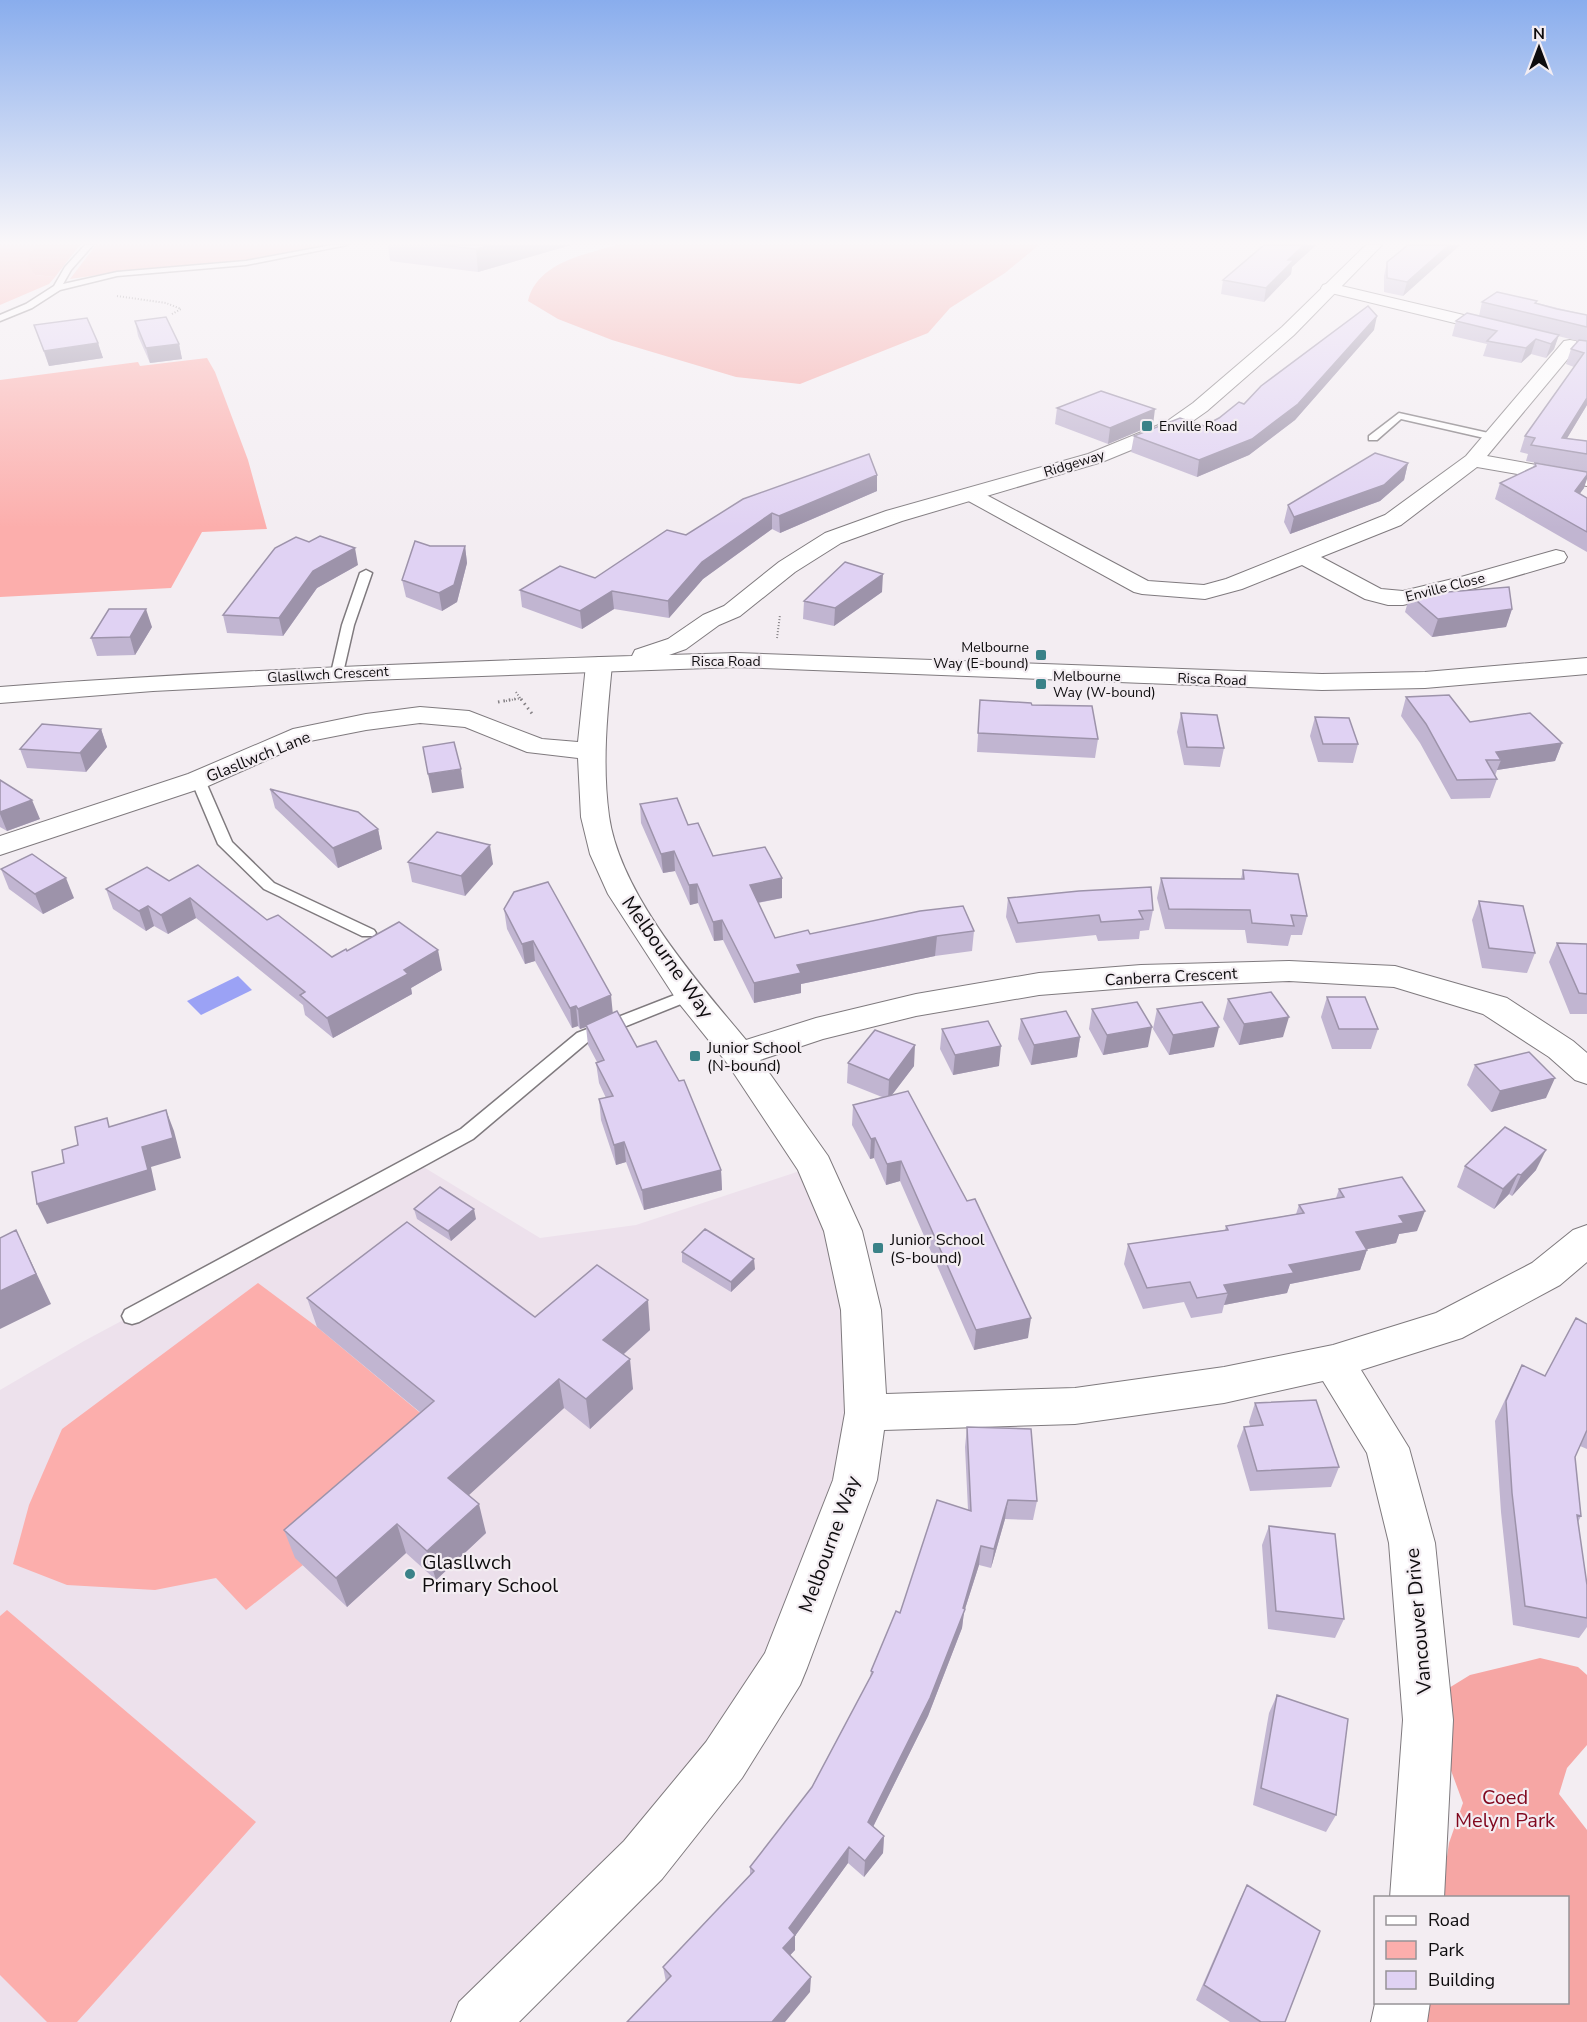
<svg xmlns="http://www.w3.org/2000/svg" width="1587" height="2022" font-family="'Nunito Sans',sans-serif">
  <rect width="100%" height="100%" fill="#f3edf2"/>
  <path fill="#ede1ec" d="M417 1163 540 1238 636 1225 815 1166 866 1413 783 1668 479 2022H0V1390L84 1341Z"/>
  <path fill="#fcaeac" d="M0 245H38L30 252 35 275 55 277 49 284 0 305Z
    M96 245H336L233 264 119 272 70 279Z
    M207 358 215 372 248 460 267 529 202 532 171 588 0 597V380L138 362 140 366Z
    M258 1283 317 1327 442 1431 296 1558 303 1565 246 1610 216 1578 155 1590 67 1585 13 1564 29 1505 62 1429Z
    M7 1610 256 1822 77 2022H47L0 1975V1616Z"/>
  <path fill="#f6a6a4" d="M38 245H80L55 277 35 275 28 264 30 252Z
    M616 245H1039L1005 273 950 308 928 333 800 384 736 377 612 340 558 319 528 301C537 263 583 255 616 245Z
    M1540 1658 1578 1667 1587 1675V1745L1567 1768 1559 1794 1587 1830V2022H1419L1425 2003 1568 2002V1898L1441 1897 1449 1843 1463 1803 1449 1765 1444 1691 1470 1675Z"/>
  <path fill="#9ba2f5" d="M238 976 252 990 201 1015 187 1001Z"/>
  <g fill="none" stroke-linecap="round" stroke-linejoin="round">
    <g stroke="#7f7a7e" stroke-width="3">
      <path id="lane" d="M85 245H93L71 270 63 284 117 272 246 261 332 245H347L246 265 117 276 60 290 32 308 0 321V315L26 304 54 286 65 267Z
        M1399 413 1493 434 1498 437 1493 440 1401 419 1377 440H1369V436Z
        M366 570 372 573 354 625 343 673 341 676H333L331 673 342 625 360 573Z
        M198 776 205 780 232 842 274 883 374 930 376 933 374 936H362L264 889 218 844 191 780Z
        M690 989 696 990 698 994 696 998 589 1041 473 1139 139 1322 132 1324 125 1322 122 1316 125 1310 461 1129 577 1033Z"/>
    </g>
    <g stroke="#7f7a7e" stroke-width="2">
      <path id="street" d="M1329 283 1510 326 1513 330 1510 334 1504 335 1323 291 1321 288 1323 285Z
        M1570 340 1576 341 1579 345 1576 349 1487 456 1587 474V486L1477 467 1401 525 1321 557 1381 589 1403 591 1461 577 1556 550 1564 552 1567 557 1564 562 1475 588 1403 605H1388L1365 599 1302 565 1242 589 1205 599 1142 594 1134 592 963 498 959 494 963 490 970 488 977 490 1148 581 1204 585 1226 579 1385 515 1466 456 1564 341Z
        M599 657 608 660 612 665C607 715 602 765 609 816 620 894 697 981 746 1040L816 1018 916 994 1039 973 1141 965 1289 961 1395 966 1507 998 1573 1041 1587 1053V1084L1575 1080 1549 1057 1483 1014 1394 987 1289 981 1141 987 1039 995 916 1016 823 1039 760 1060 828 1156 862 1231 881 1310 886 1394 1075 1388 1224 1367 1333 1345 1436 1313 1532 1263 1573 1230 1587 1225V1262L1560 1285 1462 1338 1361 1370 1409 1448 1435 1543 1453 1720 1444 1898H1390L1403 1720 1389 1543 1367 1453 1323 1381 1224 1403 1075 1424 884 1430 877 1480 807 1668 800 1685 742 1778 662 1879 519 2022H451L459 2002 624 1841 706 1742 765 1653 833 1480 845 1413 841 1310 824 1231 798 1170 727 1063 678 1002 608 894 590 854 581 817 578 758 527 752 465 727 420 723 366 730 310 741 208 786 0 855V836L188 774 293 729 366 714 420 707 469 711 542 739 578 742 586 665 590 660Z
        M1376 1999V2002H1430L1427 2022H1371Z"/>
    </g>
    <g stroke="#7f7a7e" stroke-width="2">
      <path id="secondary" d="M1366 245H1382L1294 335 1207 411 1180 430 1102 462 902 521 841 543 795 572 740 616 719 625 686 649 669 655 737 653 1322 674 1425 672 1587 658V674L1425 688 1322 690 737 667 369 680 153 691 0 703V687C211 671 421 663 632 656L635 650 668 639 703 615 724 606 779 562 825 533 886 511 1088 454 1166 422 1193 403 1282 327Z"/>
    </g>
    <path stroke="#848084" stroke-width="2" stroke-dasharray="1 2" stroke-linecap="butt" d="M117 296 166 303 181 309 172 314
      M777 638 780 615
      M516 692 522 701
      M506 701 521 698"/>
    <path stroke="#848084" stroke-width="3" stroke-dasharray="1.5 4" stroke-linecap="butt" d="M521 699 533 715
      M498 702 515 699"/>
    <use href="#lane" fill="#fff" fill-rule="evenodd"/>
    <use href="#street" fill="#fff" fill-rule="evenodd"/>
    <use href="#secondary" fill="#fff" fill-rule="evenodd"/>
  </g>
  <path fill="#c1b5d1" d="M388 245H571L478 272 390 261Z
    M1264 245H1316L1292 267 1291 274 1264 302 1221 294 1223 280Z
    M1408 245H1460L1403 296 1384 292V276L1387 262Z
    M1537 301V303L1587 315V405L1567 438 1587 441V472L1526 461 1528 454 1520 452 1525 436 1574 367 1566 364 1571 349 1578 341 1558 336 1554 349 1546 358 1531 354 1521 363 1483 356 1487 344 1452 336 1456 321 1479 316 1482 302Z
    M135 321 179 344 182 359 150 363 138 336Z
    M34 325 98 343 103 358 49 366Z
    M1374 330 1295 420 1249 455 1197 477 1131 452 1134 436 1204 426Z
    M1057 408 1153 425 1108 444 1055 424Z
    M1408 463 1404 480 1380 501 1290 534 1284 522 1288 505Z
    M1535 463 1584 488 1579 494 1587 498V552L1495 499 1500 483 1533 467Z
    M877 475V491L780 533 772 529 703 579 669 618 614 609 582 629 522 607 520 590 595 578 686 535Z
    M430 546H465L467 563 457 602 442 611 406 597 402 580Z
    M358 565 317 588 283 636 227 633 223 615Z
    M882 592 834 626 803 619 804 601Z
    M1410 595 1512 609 1506 627 1432 637 1405 612Z
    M152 627 135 655 97 656 91 638Z
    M1406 697 1470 722 1562 743 1555 761 1497 770 1495 776 1497 779 1490 798 1451 799 1420 743 1401 716Z
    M980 700 1032 705 1098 739 1095 758 977 752Z
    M1181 713 1224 748 1220 767 1184 765 1177 732Z
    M1315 717 1358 744 1353 763 1318 762 1310 736Z
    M101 729 107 747 86 772 27 768 20 749Z
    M0 780 40 819 7 831 0 827Z
    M270 789 378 829 382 849 338 868 275 808Z
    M640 804 688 825 713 856 782 898 758 903 775 938 810 934 974 931 972 951 935 956 801 984V993L754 1003 723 940 714 941 698 903 690 905 675 871 663 873 641 823Z
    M408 862 493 864 465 896 412 882Z
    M1 869 74 898 43 914 9 889Z
    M1243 870 1307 916 1302 935H1291L1288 946 1247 943 1245 930 1165 929 1157 898 1161 878 1241 879Z
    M169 881 267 920 332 957 347 951 442 970 411 988 412 994 333 1038 305 1015 303 1005 196 918 168 934 154 926 146 931 113 909 106 889Z
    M1008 898 1153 910 1149 930 1140 931 1139 939 1098 941 1096 935 1016 943 1006 917Z
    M1479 901 1535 953 1527 973 1482 968 1472 920Z
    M504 909 613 1013 721 1170 722 1190 644 1210 626 1162 616 1165 601 1120 599 1099 606 1098 599 1083 596 1063 597 1062 588 1045 586 1027 580 1029 578 1026 572 1028 535 961 525 964 507 929Z
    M1557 943 1587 944V1014H1570L1549 962Z
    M1327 997 1378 1029 1371 1049H1332L1321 1017Z
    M1228 999 1283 1037 1239 1045 1223 1019Z
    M1092 1009 1148 1047 1103 1055 1089 1029Z
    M1157 1009 1214 1047 1169 1055 1153 1029Z
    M1021 1019 1080 1037 1077 1057 1031 1065 1018 1039Z
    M942 1029 999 1066 953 1075 940 1049Z
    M848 1063 914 1066 892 1095 1028 1338 974 1350 900 1181 886 1185 874 1158 870 1159 852 1125 853 1105 882 1097 847 1083Z
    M1475 1065 1546 1098 1491 1112 1467 1085Z
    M1465 1166 1536 1170 1512 1196 1509 1194 1494 1209 1457 1187Z
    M1339 1189 1417 1231 1399 1234 1396 1243 1367 1249 1360 1270 1290 1284 1287 1293 1224 1305 1222 1313 1191 1318 1184 1302 1143 1309 1124 1264 1128 1244 1225 1230 1226 1226 1296 1214 1299 1205 1336 1198Z
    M414 1209 476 1219 451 1241 417 1219Z
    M682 1252 755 1269 731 1292 682 1262Z
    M307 1298 535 1317 650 1330 623 1355 633 1389 590 1429 564 1408 468 1495 486 1533 436 1580 406 1553 347 1607 295 1558 284 1530 421 1413 317 1327Z
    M1587 1324V1449L1580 1446 1575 1457 1581 1516 1578 1522 1587 1585V1627L1579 1638 1513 1625 1501 1512 1495 1421 1512 1385 1522 1365 1545 1376Z
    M1255 1403 1339 1467 1331 1487 1250 1491 1237 1446 1244 1427 1250 1426 1249 1422Z
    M967 1427 1037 1501 1033 1520 1005 1519 991 1568 979 1565 964 1612 962 1628 928 1716 873 1827 884 1836 883 1853 864 1877 848 1863 795 1936V1950L790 1955 810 1992 666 1982 663 1967 750 1875V1867L812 1787 870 1678 871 1671 900 1613 968 1510 965 1447Z
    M1269 1526 1344 1619 1335 1638 1268 1629 1262 1545Z
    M1277 1695 1336 1815 1326 1832 1253 1805 1269 1713Z
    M1247 1885 1285 2022H1230L1196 2000 1239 1901Z"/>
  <path fill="#9d93aa" d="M490 245H571L478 272 476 249Z
    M1304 245H1316L1292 267 1291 274 1264 302 1266 288 1288 260Z
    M1449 245H1460L1403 296 1407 282Z
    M1377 316 1374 330 1295 420 1249 455 1197 477 1199 460Z
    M1559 335 1554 349 1546 358 1551 344Z
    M1536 339 1531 354 1521 363 1526 348Z
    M98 343 103 358 49 366 44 351Z
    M179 344 182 359 150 363 146 348Z
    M1587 398V405L1560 450 1562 438Z
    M1155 409 1153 425 1108 444 1110 428Z
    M1408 463 1404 480 1380 501 1290 534 1294 517Z
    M877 475V491L780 533 779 516Z
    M1587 475V479L1584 488 1570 507 1575 491Z
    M772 513V529L703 579 669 618 668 601 702 562Z
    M465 546 467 563 457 602 442 611 439 593Z
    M355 548 358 565 317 588 283 636 279 618 313 571Z
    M883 574 882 592 834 626 835 608Z
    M612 591 614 609 582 629 580 611Z
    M146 609 152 627 135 655 130 637Z
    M1512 609 1506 627 1432 637 1438 619Z
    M101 729 107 747 86 772 80 753Z
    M1562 743 1555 761 1497 770 1501 760 1496 752Z
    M461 769 464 788 432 793 428 774Z
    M32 800 40 819 7 831 0 814V812Z
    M378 829 382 849 338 868 333 848Z
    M490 845 493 864 465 896 461 876Z
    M674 851 675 871 663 873 661 854Z
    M66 878 74 898 43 914 35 894Z
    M782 878V898L750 904V885Z
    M697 884 698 903 690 905 689 885Z
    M190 898 196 918 168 934 161 915Z
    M148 906 154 926 146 931 139 911Z
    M722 920 723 940 714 941 713 922Z
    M937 936 935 956 801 984V993L754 1003V983L797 965Z
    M533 941 535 961 525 964 522 944Z
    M438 950 442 970 411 988 412 994 333 1038 327 1018 404 970Z
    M611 995 613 1015 586 1025V1027L580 1029 578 1009Z
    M576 1006 578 1026 572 1028 570 1008Z
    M1289 1017 1283 1037 1239 1045 1244 1024Z
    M1152 1027 1148 1047 1103 1055 1107 1035Z
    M1219 1027 1214 1047 1169 1055 1173 1035Z
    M1080 1037 1077 1057 1031 1065 1034 1045Z
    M915 1045 914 1066 888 1100 889 1080Z
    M1001 1046 999 1066 953 1075 955 1055Z
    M1555 1078 1546 1098 1491 1112 1500 1091Z
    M166 1110 174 1131 181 1158 151 1167 156 1190 47 1224 37 1204 142 1147Z
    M875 1138 874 1158 870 1159 871 1139Z
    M624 1142 626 1162 616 1165 614 1145Z
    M1546 1150 1536 1170 1512 1196 1521 1175Z
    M901 1161 900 1181 886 1185 887 1164Z
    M721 1170 722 1190 644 1210 642 1190Z
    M1518 1174 1509 1194 1494 1209 1503 1189Z
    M474 1209 476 1219 451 1241 448 1231Z
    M1425 1211 1417 1231 1399 1234 1396 1243 1349 1253 1356 1232 1399 1216Z
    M16 1230 51 1304 0 1329V1291Z
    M1367 1250 1360 1270 1290 1284 1287 1293 1224 1305 1228 1293 1224 1285 1289 1265Z
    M754 1259 755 1269 731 1292V1282Z
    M648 1300 650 1330 607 1369 603 1340Z
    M1031 1318 1028 1338 974 1350 976 1330Z
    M630 1359 633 1389 590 1429 586 1399Z
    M559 1379 564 1408 456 1507 448 1478Z
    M1008 1500 1005 1519 991 1568 994 1549Z
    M479 1504 486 1533 436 1580 427 1551Z
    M397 1524 406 1553 347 1607 336 1578Z
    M981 1546 979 1565 964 1612 962 1628 928 1716 867 1839 868 1822 963 1608Z
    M884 1836 883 1853 864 1877 865 1861Z
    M849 1847 848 1863 795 1936V1950L783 1963V1948L789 1928Z
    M811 1977 810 1992 785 2022H772Z"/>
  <path fill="#e0d2f3" stroke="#9d93aa" stroke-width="1.5" d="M440 245H490L476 249Z
    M1264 245H1304L1288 260H1294L1266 288 1223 280Z
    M1408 245H1449L1407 282 1387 278V262Z
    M1497 292 1537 301 1535 303 1557 309 1587 315V327L1482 302Z
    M1368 306 1377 316 1298 404 1252 439 1199 460 1134 436 1180 418 1204 426 1219 418 1239 402 1244 404 1261 386Z
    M1467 313 1559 335 1551 344 1536 339 1526 348 1487 341 1497 331 1456 321Z
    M166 317 179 344 146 348 135 321Z
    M87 318 98 343 44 351 34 325Z
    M1579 340 1587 341V398L1562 438 1587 441V454L1531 445 1535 438 1525 436 1584 353 1571 349Z
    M1101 391 1155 409 1110 428 1057 408Z
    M1375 453 1408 463 1384 485 1294 517 1288 505Z
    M869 454 877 475 779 516 772 513 702 562 668 601 612 591 580 611 520 590 560 566 595 578 667 530 686 535 743 499Z
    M1535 463 1587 472V475L1575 491 1587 498V532L1500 483 1536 466Z
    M320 536 355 548 313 571 279 618 223 615 275 548 296 537 309 542Z
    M415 541 430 546H465L454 585 439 593 402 580Z
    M845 562 883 574 835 608 804 601Z
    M1509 587 1512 609 1438 619 1410 595Z
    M109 609H146L130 637 91 638Z
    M1449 695 1470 722 1530 713 1562 743 1496 752 1501 760H1486L1497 779 1457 780 1426 724 1406 697Z
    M980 700 1031 703 1032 705 1092 706 1098 739 978 733Z
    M1181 713 1217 715 1224 748 1187 747Z
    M1315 717 1349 718 1358 744H1323Z
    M42 724 101 729 80 753 20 749Z
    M454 742 461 769 428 774 423 747Z
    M0 780 32 800 0 812Z
    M270 789 358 812 378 829 333 848Z
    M677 798 688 825 698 823 713 856 765 847 782 878 750 885 775 938 808 930 810 934 920 911 963 906 974 931 937 936 797 965 801 973 754 983 722 920 713 922 697 884 689 885 674 851 661 854 640 804Z
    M437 832 490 845 461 876 408 862Z
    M32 854 66 878 35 894 1 869Z
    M198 865 267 920 278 915 332 957 346 949 347 951 399 922 438 950 404 970 408 974 327 1018 300 995 305 992 190 898 161 915 148 906 139 911 106 889 147 867 169 881Z
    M1243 870 1298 874 1307 916 1291 915 1294 926 1252 923 1250 910 1169 909 1161 878 1244 879Z
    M548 882 611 995 578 1009 576 1006 570 1008 533 941 522 944 504 909 514 892Z
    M1151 887 1153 910 1139 911 1143 919 1101 922 1099 915 1018 923 1008 898 1079 891Z
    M1479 901 1523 906 1535 953 1489 948Z
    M1557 943 1587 944V994L1579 993Z
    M1271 992 1289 1017 1244 1024 1228 999Z
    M1327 997H1365L1378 1029H1339Z
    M1137 1002 1152 1027 1107 1035 1092 1009Z
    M1202 1002 1219 1027 1173 1035 1157 1009Z
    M617 1011 637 1047 656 1041 679 1081 684 1080 721 1170 642 1190 624 1142 614 1145 599 1099 613 1096 596 1063 604 1060 586 1025Z
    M1066 1011 1080 1037 1034 1045 1021 1019Z
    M988 1021 1001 1046 955 1055 942 1029Z
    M875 1030 915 1045 889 1080 848 1063Z
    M1529 1052 1555 1078 1500 1091 1475 1065Z
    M908 1091 967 1201 975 1199 1031 1318 976 1330 901 1161 887 1164 875 1138 871 1139 853 1105Z
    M166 1110 173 1138 142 1147 148 1170 37 1204 32 1172 64 1163 62 1150 78 1145 75 1127 107 1118 109 1127Z
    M1505 1127 1546 1150 1521 1175 1518 1174 1503 1189 1465 1166Z
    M1402 1177 1425 1211 1399 1216 1404 1223 1356 1232 1367 1250 1289 1265 1294 1273 1224 1285 1228 1293 1197 1298 1190 1282 1147 1288 1128 1244 1228 1230 1226 1226 1304 1213 1299 1205 1344 1197 1339 1189Z
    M440 1187 474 1209 448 1231 414 1209Z
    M407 1222 535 1317 597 1265 648 1300 603 1340 630 1359 586 1399 559 1379 448 1478 479 1504 427 1551 397 1524 336 1578 284 1530 434 1401 307 1298Z
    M705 1229 754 1259 731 1282 682 1252Z
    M16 1230 36 1274 0 1291V1238Z
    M1576 1318 1587 1324V1430L1575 1457 1581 1516 1577 1515 1587 1585V1618L1525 1606 1512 1493 1506 1401 1522 1365 1545 1376Z
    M1316 1400 1339 1467 1257 1471 1244 1427 1263 1425 1255 1403Z
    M967 1427 1031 1429 1037 1501 1008 1500 994 1549 981 1546 963 1608 965 1609 930 1698 868 1822 884 1836 865 1861 849 1847 789 1928 795 1935 783 1948 811 1977 772 2022H627L671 1976 663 1967 754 1871 750 1867 812 1787 873 1672 871 1671 896 1611 900 1613 937 1500 971 1511Z
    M1269 1526 1335 1534 1344 1619 1276 1611Z
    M1277 1695 1348 1719 1336 1815 1261 1788Z
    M1247 1885 1320 1931 1285 2022H1261L1204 1985Z"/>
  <linearGradient id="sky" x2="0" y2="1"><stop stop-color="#89aded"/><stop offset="0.46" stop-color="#faf7f9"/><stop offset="1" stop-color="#faf7f9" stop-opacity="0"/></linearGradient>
  <rect width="1587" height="528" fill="url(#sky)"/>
  <g fill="#3a8288" stroke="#f3edf2" stroke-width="2">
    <rect x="1141" y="420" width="12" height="12" rx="3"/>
    <rect x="1035" y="649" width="12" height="12" rx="3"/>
    <rect x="1035" y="678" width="12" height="12" rx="3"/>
    <rect x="689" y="1050" width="12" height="12" rx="3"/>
    <rect x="872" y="1242" width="12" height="12" rx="3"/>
    <circle cx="410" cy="1574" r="6"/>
  </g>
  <g text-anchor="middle" stroke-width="4.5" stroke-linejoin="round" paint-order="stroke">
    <g font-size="14" fill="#0e0c0e" stroke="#f3edf2" text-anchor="start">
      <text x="1159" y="431">Enville Road</text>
      <text x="1029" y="652" text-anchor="end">Melbourne<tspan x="1029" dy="16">Way (E-bound)</tspan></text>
      <text x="1053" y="681">Melbourne<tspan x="1053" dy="16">Way (W-bound)</tspan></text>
    </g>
    <g font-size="14" fill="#0e0c0e" stroke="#f3edf2">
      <text transform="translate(1074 463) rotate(-17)" y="5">Ridgeway</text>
      <text transform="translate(1445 587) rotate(-14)" y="5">Enville Close</text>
      <text x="726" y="666">Risca Road</text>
      <text transform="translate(328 674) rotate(-3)" y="5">Glasllwch Crescent</text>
      <text transform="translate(1212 679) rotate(2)" y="5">Risca Road</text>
    </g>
    <g font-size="16" fill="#0e0c0e" stroke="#f3edf2">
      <text transform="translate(258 756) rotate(-22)" y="6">Glasllwch Lane</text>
      <text transform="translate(1171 976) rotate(-3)" y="6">Canberra Crescent</text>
    </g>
    <g font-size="16" fill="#0e0c0e" stroke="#f3edf2" text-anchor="start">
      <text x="707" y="1053">Junior School<tspan x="707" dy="18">(N-bound)</tspan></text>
      <text x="890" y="1245">Junior School<tspan x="890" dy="18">(S-bound)</tspan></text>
    </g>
    <g font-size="20" fill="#0e0c0e" stroke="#f3edf2">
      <text transform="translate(668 957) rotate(55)" y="7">Melbourne Way</text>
      <text transform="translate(829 1544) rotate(-70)" y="7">Melbourne Way</text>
      <text transform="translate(1418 1621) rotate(-95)" y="7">Vancouver Drive</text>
    </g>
    <g font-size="20" fill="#0e0c0e" stroke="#f3edf2" text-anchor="start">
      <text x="422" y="1569">Glasllwch<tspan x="422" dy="23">Primary School</tspan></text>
    </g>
    <g font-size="20" fill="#81081e" stroke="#f3edf2">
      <text x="1505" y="1804">Coed<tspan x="1505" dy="23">Melyn Park</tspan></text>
    </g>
  </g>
  <rect x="1374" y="1896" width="195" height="108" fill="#f3edf2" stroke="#979397" stroke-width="1.5"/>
  <rect x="1386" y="1916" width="30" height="9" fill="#ffffff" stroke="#979397" stroke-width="1.5"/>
  <text x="1428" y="1926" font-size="18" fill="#0e0c0e">Road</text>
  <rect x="1386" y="1941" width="30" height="18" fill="#fcaeac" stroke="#979397" stroke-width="1.5"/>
  <text x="1428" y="1956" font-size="18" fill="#0e0c0e">Park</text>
  <rect x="1386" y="1971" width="30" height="18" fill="#e0d2f3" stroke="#979397" stroke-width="1.5"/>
  <text x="1428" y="1986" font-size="18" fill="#0e0c0e">Building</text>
  <g transform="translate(1539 48)" stroke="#f3edf2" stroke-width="4.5" paint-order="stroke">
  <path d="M0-4.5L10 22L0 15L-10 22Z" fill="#0e0c0e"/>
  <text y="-9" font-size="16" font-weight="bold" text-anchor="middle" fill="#0e0c0e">N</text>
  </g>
</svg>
